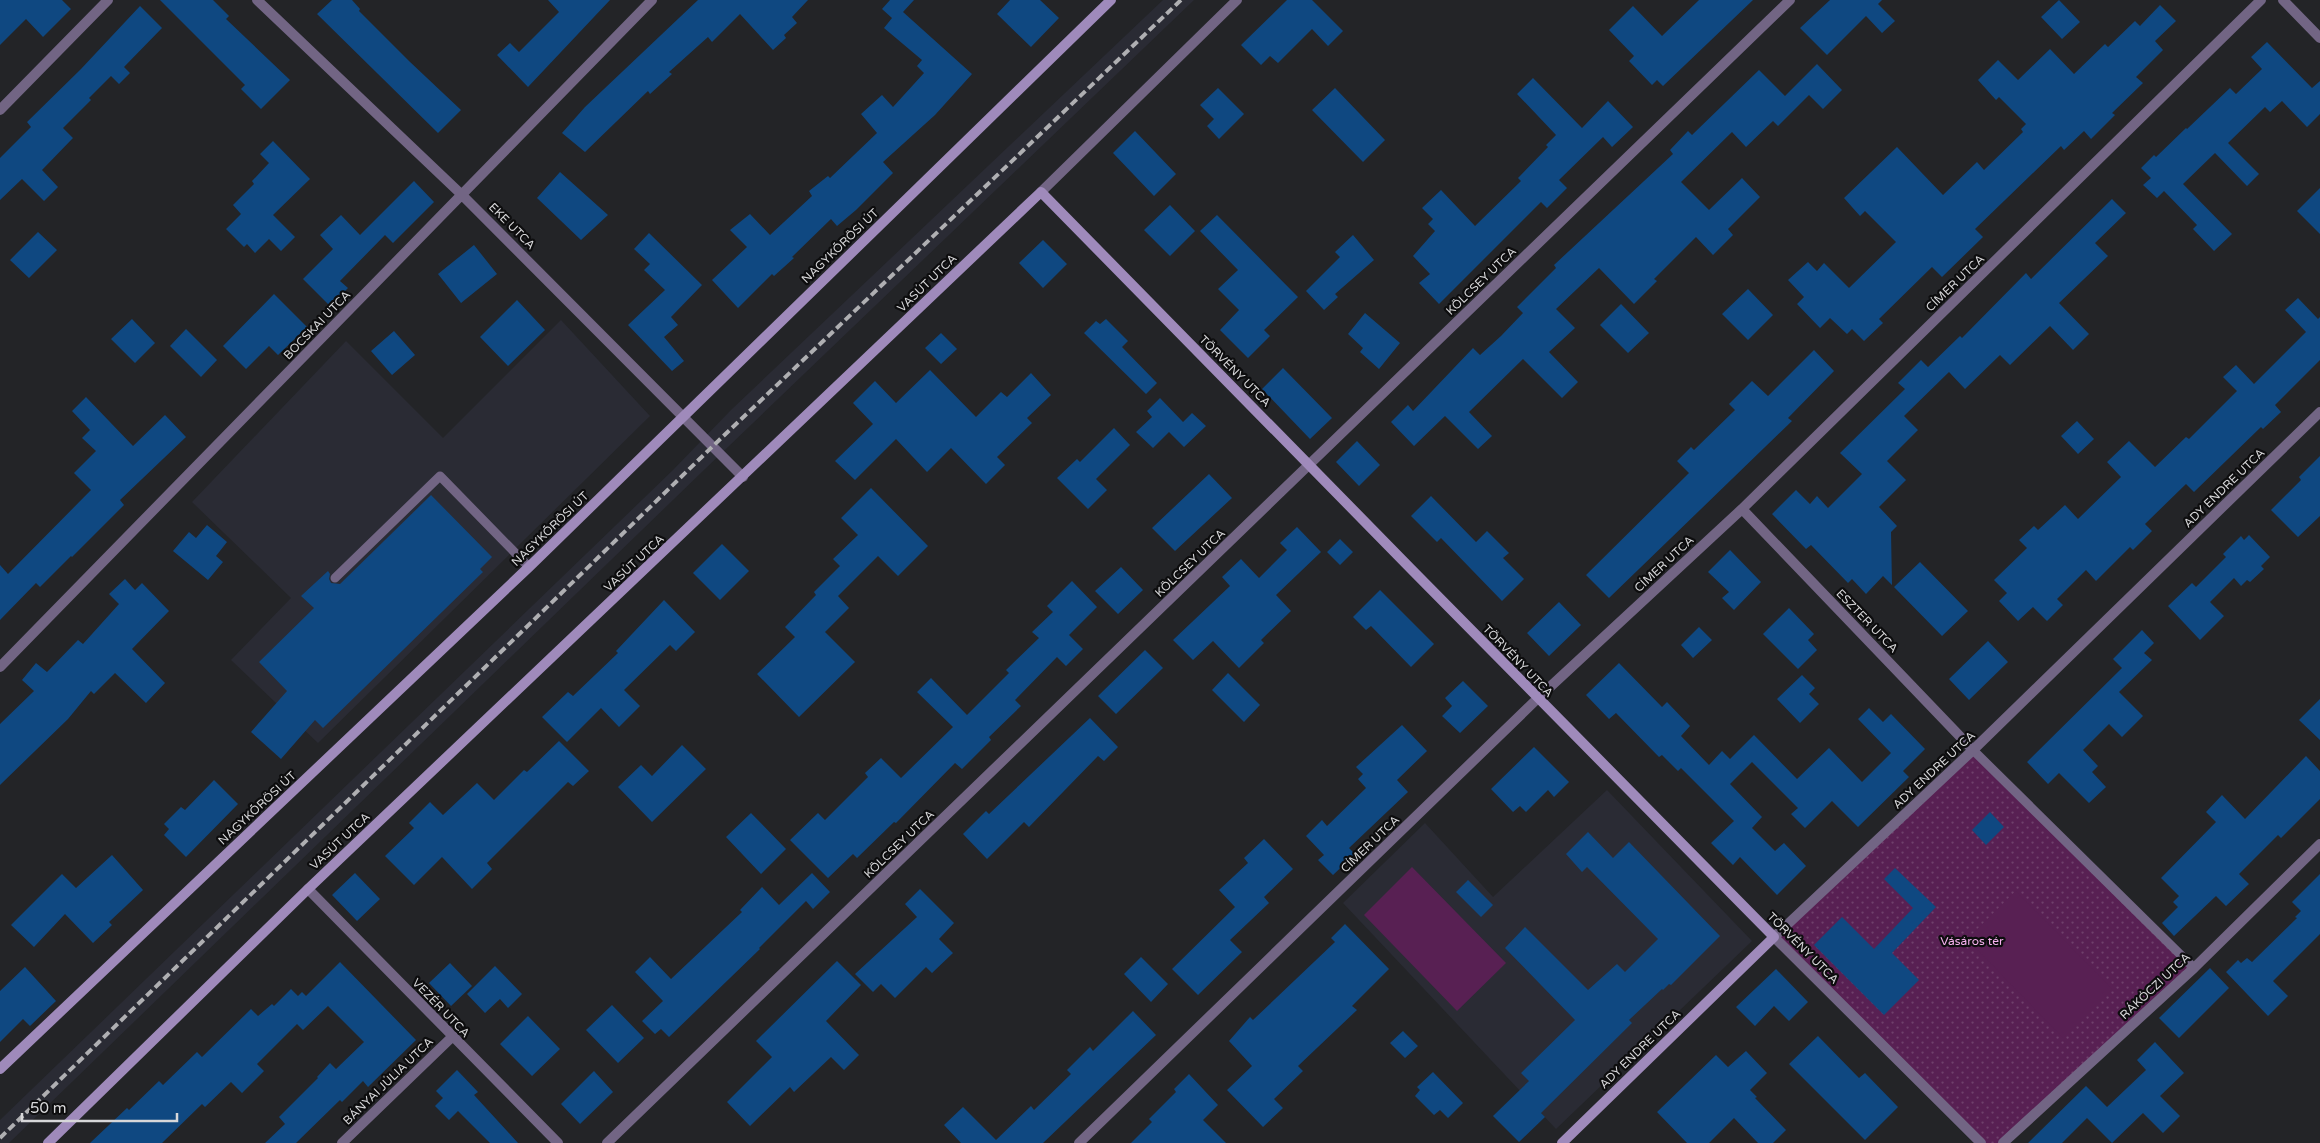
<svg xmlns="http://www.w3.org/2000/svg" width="2320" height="1143" font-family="'Varela Round',sans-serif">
  <defs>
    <pattern id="park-dots" width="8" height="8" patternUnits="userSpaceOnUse" patternTransform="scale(1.25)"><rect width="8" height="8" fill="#582053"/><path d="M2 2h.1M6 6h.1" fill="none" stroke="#6f406b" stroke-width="1.8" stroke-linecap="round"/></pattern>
  </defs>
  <rect width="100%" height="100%" fill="#232427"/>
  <path fill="#2a2b34" d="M1163 0H1194L705 469 9 1143H0V1120L673 470 731 410Z
    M561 320 650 416 318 743 231 660 291 598 192 502 346 341 443 438Z
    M1607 790 1752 941 1556 1129 1343 903 1425 823 1493 897Z"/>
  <path fill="url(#park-dots)" d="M1973 750 2194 968 2003 1143H1981L1774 937Z"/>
  <path fill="#582053" d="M1412 867 1506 963 1457 1011 1364 915Z
    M2016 891 2112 989 2063 1038 1967 939Z"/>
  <path fill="#0f4881" d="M0 0H62L71 9 43 37 26 19 0 45Z
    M160 0H213L229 16 226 19 290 80 261 109 241 89 245 85Z
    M332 0H352L360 9 359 11 409 61 461 110 438 133 317 14Z
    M548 0H610L528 87 497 55 510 43 519 52 559 12Z
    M698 0H808L792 17 797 23 784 35 786 38 773 50 740 14 712 42 708 37 669 72 672 74 650 94 648 91 585 152 562 133 585 107Z
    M890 0H914L903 12 972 74 935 115 883 162 893 173 856 210 837 226 831 219 792 257 794 258 774 276 772 274 738 308 712 280 747 247 730 230 750 214 770 235 812 196 809 191 828 176 830 178 877 133 861 114 882 95 893 107 924 73 917 66 922 60 884 28 892 18 882 9Z
    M1010 0H1040L1059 18 1031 47 997 14Z
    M1287 0H1312L1343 31 1328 46 1312 29 1278 63 1270 56 1261 65 1241 45Z
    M1699 0H1753L1663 86 1657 80 1652 85 1629 61 1634 56 1609 30 1633 6 1662 36Z
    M1830 0H1882L1878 4 1895 21 1882 33 1866 16 1827 55 1800 28Z
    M2059 0 2080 22 2062 39 2041 17Z
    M2160 5 2176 21 2155 41 2163 50 2136 77 2143 83 2112 113 2115 115 2091 139 2084 131 2064 150 2061 146 1975 229 1983 237 1942 277 1932 267 1879 319 1883 323 1864 341 1852 329 1847 334 1830 318 1820 328 1797 304 1804 297 1788 280 1808 262 1817 271 1824 263 1849 288 1896 242 1865 211 1860 216 1844 198 1897 147 1943 195 1977 162 1984 170 2023 132 2021 129 2026 124 1999 97 1996 100 1978 80 1998 60 2018 80 2050 49 2074 74 2105 44 2108 47 2135 21 2140 26Z
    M140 6 162 28 124 67 130 73 119 84 111 76 89 98 91 100 63 128 73 138 42 170 58 187 44 201 22 179 0 200V158L31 127 27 122 81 69Z
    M2267 42 2312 88 2320 81V114L2307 127 2282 101 2270 112 2265 107 2228 143 2259 174 2247 186 2215 153 2183 184 2232 234 2214 251 2193 229 2197 225 2164 191 2157 198 2143 185 2151 178 2141 168 2154 155 2156 157 2186 128 2187 129 2230 88 2236 94 2262 69 2251 57Z
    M1817 64 1842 90 1823 109 1809 95 1778 126 1773 121 1746 147 1732 132 1681 182 1709 210 1742 178 1760 197 1728 229 1733 235 1713 255 1696 237 1654 279 1657 281 1634 304 1599 268 1556 309 1575 328 1549 352 1578 382 1562 398 1523 359 1469 412 1492 436 1478 449 1445 416 1414 446 1391 422 1408 405 1413 411 1473 348 1480 355 1501 336 1523 313 1517 307 1556 268 1554 265 1673 154 1670 150 1688 131 1692 135 1759 70 1785 96Z
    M1533 78 1582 128 1608 101 1633 127 1612 147 1603 137 1559 180 1567 188 1547 208 1541 202 1439 304 1419 283 1430 274 1413 256 1435 231 1428 224 1433 219 1422 208 1441 190 1475 226 1521 181 1518 178 1548 147 1546 145 1556 135 1517 94Z
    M1218 88 1244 114 1219 139 1207 126 1214 119 1200 105Z
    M1335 88 1385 140 1363 162 1312 110Z
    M1135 131 1176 174 1154 196 1113 153Z
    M273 141 310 179 273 215 295 237 281 251 269 239 255 253 247 244 244 247 226 229 241 214 233 205 254 184 252 181 269 163 260 154Z
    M560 172 608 215 581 240 537 198Z
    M414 181 434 202 393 243 385 235 340 281 348 288 330 306 303 279 333 249 320 235 341 215 360 235Z
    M2320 188V234L2297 211Z
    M2112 199 2126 213 2095 243 2108 256 2059 303 2089 334 2073 350 2050 326 2010 365 2000 355 1965 389 1949 372 1904 416 1918 430 1887 461 1906 480 1879 507 1897 526 1891 532 1892 585 1883 576 1866 594 1852 579 1848 583 1811 545 1806 549 1772 514 1796 490 1810 504 1817 496 1828 508 1862 474 1840 453 1905 389 1898 383 1921 360 1928 367 1960 336 1962 338 2026 273 2031 279Z
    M1170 205 1195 231 1170 256 1144 230Z
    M1217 215 1298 297 1264 330 1270 336 1248 358 1220 330 1239 310 1218 289 1238 270 1200 231Z
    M38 232 57 250 29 278 10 260Z
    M649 233 702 285 671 317 678 325 664 337 684 361 672 371 628 325 665 290 644 270 650 264 634 249Z
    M1353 235 1374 260 1335 294 1338 297 1324 310 1306 291 1340 257 1335 252Z
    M1043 240 1067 264 1043 288 1019 263Z
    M474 245 497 274 461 303 438 274Z
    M1748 289 1773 315 1748 340 1722 314Z
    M274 294 307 327 278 355 269 346 246 369 223 346Z
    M2298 298 2318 319 2320 317V360L2275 405 2281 412 2263 429 2261 427 2194 492 2186 484 2145 524 2152 531 2133 550 2130 547 2096 581 2086 570 2057 599 2063 605 2047 621 2033 607 2018 621 1999 601 2007 593 1994 580 2027 548 2019 540 2034 526 2038 530 2065 505 2078 519 2121 477 2107 462 2129 441 2155 467 2186 437 2189 439 2237 391 2223 377 2236 365 2254 384 2306 332 2285 310Z
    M517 300 545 330 508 366 480 337Z
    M1621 304 1649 333 1628 353 1600 325Z
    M1365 313 1400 343 1379 369 1360 352 1363 348 1348 334Z
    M132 319 155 343 135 363 111 339Z
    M1106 319 1128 341 1122 347 1157 383 1146 394 1084 333 1096 321 1100 324Z
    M186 329 217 360 201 377 170 346Z
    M394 331 415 355 392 375 371 351Z
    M941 333 957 349 941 364 925 348Z
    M1814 350 1834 371 1788 418 1792 421 1609 598 1586 575 1689 473 1677 461 1691 447 1694 450 1735 410 1729 404 1752 381 1768 396Z
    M1283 368 1332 418 1310 439 1262 389Z
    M930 370 976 417 1001 392 1007 397 1031 373 1051 395 1027 418 1032 423 997 457 1005 465 986 484 951 448 927 472 896 439 855 480 835 461 873 424 853 403 875 381 896 403Z
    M86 397 133 446 165 415 186 437 120 500 124 505 72 557 71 556 40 587 36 583 0 620V565L8 574 91 490 74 473 96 451 82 438 90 430 72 411Z
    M1160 398 1183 422 1192 413 1206 426 1184 447 1169 432 1153 448 1136 432 1152 417 1147 411Z
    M2077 421 2094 439 2078 454 2061 436Z
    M1114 428 1130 445 1096 479 1107 490 1088 509 1057 478 1077 459 1080 462Z
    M1357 441 1380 465 1359 486 1336 462Z
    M2320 456V516L2298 537 2271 510 2301 480 2299 477Z
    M1209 474 1232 498 1175 551 1152 528Z
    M871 488 928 546 898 576 878 556 838 596 849 608 825 632 855 662 799 717 757 674 795 637 785 627 816 595 814 592 840 566 833 559 858 535 841 518Z
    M431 495 492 557 480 569 483 572 323 728 315 720 281 759 251 732 287 691 259 662 314 608 301 596 328 571 330 574 329 579 331 583 340 584Z
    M1431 496 1476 542 1487 531 1509 553 1503 558 1524 579 1502 601 1441 538 1437 542 1411 516Z
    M207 525 227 542 216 556 223 562 208 580 173 551 189 532 196 538Z
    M1297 527 1321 552 1276 595 1291 611 1261 640 1264 643 1239 668 1213 641 1193 660 1173 640 1230 586 1222 577 1241 559 1259 578 1287 550 1280 543Z
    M2249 535 2270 557 2261 566 2264 569 2250 582 2247 580 2241 586 2234 578 2210 602 2224 616 2200 640 2168 606 2192 583 2196 587 2226 557 2223 554 2241 536 2244 540Z
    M1340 539 1353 552 1340 565 1327 552Z
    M722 544 749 571 720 600 693 573Z
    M1730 550 1761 582 1734 610 1722 598 1729 592 1708 572Z
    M1920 562 1968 611 1942 636 1894 587Z
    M1121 567 1143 590 1118 614 1095 591Z
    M125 579 135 590 142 583 169 611 132 649 165 683 146 703 115 673 94 694 91 691 68 719 0 785V724L34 691 22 680 36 663 47 672 78 640 83 644 119 604 109 594Z
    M1072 581 1097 607 1069 635 1083 649 1066 666 1057 657 1015 700 1021 706 989 737 991 740 962 769 955 763 896 823 894 822 857 858 853 854 828 878 790 840 818 813 825 820 868 777 865 773 881 758 901 778 953 727 917 692 931 678 967 715 1009 673 1006 670 1039 638 1032 632 1053 612 1047 606Z
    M1380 590 1434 644 1411 667 1371 626 1366 630 1353 617Z
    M664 600 695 632 676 651 670 645 624 690 640 706 619 727 601 708 567 742 542 717 568 692 573 696 618 653 616 651Z
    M1559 602 1581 625 1549 656 1527 633Z
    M1789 608 1814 634 1808 640 1817 650 1798 669 1763 634Z
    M1699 627 1712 640 1693 658 1681 645Z
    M2142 630 2154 643 2144 653 2152 660 2119 692 2143 716 2122 737 2109 724 2083 750 2098 766 2092 772 2106 787 2089 803 2059 773 2048 784 2027 762 2122 668 2113 659Z
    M1988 641 2008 662 1969 700 1949 679Z
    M1145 650 1163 668 1116 714 1098 696Z
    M1619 663 1662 707 1667 702 1690 726 1681 736 1709 765 1722 751 1730 759 1754 735 1797 779 1829 748 1862 782 1891 753 1858 719 1869 708 1883 722 1891 714 1925 749 1903 771 1909 777 1858 827 1832 801 1805 828 1791 814 1798 808 1752 762 1730 784 1762 817 1752 828 1775 851 1784 843 1806 866 1777 895 1740 857 1733 865 1711 843 1734 821 1681 768 1678 771 1662 755 1659 757 1616 713 1609 719 1586 695Z
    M1228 673 1260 705 1244 722 1212 690Z
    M1802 675 1815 688 1809 694 1819 704 1800 723 1777 699Z
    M1463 681 1488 706 1460 733 1442 716 1452 706 1445 698Z
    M2320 699V740L2299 720Z
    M1090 718 1118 747 1104 761 1098 756 1029 827 1024 822 987 859 963 834 986 811 989 814Z
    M1402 725 1427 751 1397 780 1408 792 1349 848 1355 854 1333 875 1318 860 1324 855 1306 836 1322 820 1327 826 1366 788 1358 779 1363 774 1356 767Z
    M559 741 589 771 573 786 568 782 487 863 492 869 472 889 442 857 414 885 385 856 414 828 409 823 430 802 443 815 477 783 494 800 524 770 527 772Z
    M682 745 706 769 652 822 618 787 641 765 652 776Z
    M1534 747 1569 782 1554 797 1548 790 1526 812 1520 806 1513 812 1491 789Z
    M2306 756 2320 771V799L2281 838 2278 835 2239 874 2249 884 2226 906 2216 896 2174 936 2162 923 2178 907 2173 902 2179 896 2161 878 2216 822 2206 812 2222 795 2245 819Z
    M214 780 238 804 186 857 164 835 169 829 164 824 181 807 185 810Z
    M1990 812 2004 827 1986 845 1972 830Z
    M751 813 786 849 761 874 726 837Z
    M1588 832 1613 858 1629 842 1720 936 1671 985 1669 984 1663 990 1662 989 1629 1020 1632 1023 1541 1113 1545 1117 1519 1142 1493 1116 1529 1081 1521 1073 1575 1020 1505 948 1525 927 1588 990 1617 964 1625 972 1658 939 1587 867 1582 872 1566 854Z
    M1264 839 1293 869 1264 897 1269 903 1230 940 1242 952 1198 995 1172 969 1235 907 1219 890 1248 863 1244 858Z
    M112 855 143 890 109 922 112 925 93 943 65 914 34 947 11 925 62 874 76 888Z
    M1895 868 1936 907 1892 953 1919 980 1884 1015 1814 945 1842 917 1874 949 1913 908 1884 879Z
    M355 873 380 899 357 921 332 895Z
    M812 873 830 892 813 909 806 901 759 948 760 949 669 1037 661 1029 655 1034 642 1021 663 1001 635 972 650 957 671 979 742 912 740 910 762 887 779 905Z
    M2320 874V934L2273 981 2288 996 2268 1016 2226 972 2238 960 2241 963 2247 958 2252 962 2297 918 2295 917 2301 911 2292 902Z
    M1468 880 1493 905 1481 917 1456 892Z
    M920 889 954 923 939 939 953 953 932 973 926 967 895 998 881 984 873 992 855 974 917 917 905 904Z
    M1345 924 1389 969 1352 1006 1357 1010 1298 1066 1303 1071 1274 1099 1283 1108 1263 1127 1227 1090 1252 1066 1229 1041 1250 1017 1253 1020 1335 942 1331 938Z
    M1141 957 1168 984 1151 1002 1124 974Z
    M837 961 861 985 826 1021 859 1055 844 1070 831 1057 794 1092 790 1087 750 1126 727 1102 772 1057 756 1041Z
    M340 962 416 1040 368 1087 363 1081 342 1102 340 1100 296 1143H265L285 1124 279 1117 318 1078 317 1077 330 1063 336 1069 364 1042 328 1006 303 1030 297 1024 257 1064 264 1071 242 1093 231 1082 205 1107 202 1104 162 1143H90L127 1108 129 1110 159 1081 163 1085 197 1052 202 1057 251 1009 258 1016 272 1004 274 1006 291 989 298 996 302 992 306 996Z
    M450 963 472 986 451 1006 429 983Z
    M495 966 522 994 508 1008 500 999 485 1013 467 994Z
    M25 967 56 1001 30 1026 23 1019 0 1042V991Z
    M2210 968 2229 988 2179 1038 2159 1018Z
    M1776 969 1808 1002 1789 1021 1774 1006 1755 1026 1736 1007Z
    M612 1005 644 1038 618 1063 586 1030Z
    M1133 1011 1156 1035 1043 1143H961L944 1125 963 1107 996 1140 1031 1106 1034 1110 1071 1074 1067 1070 1090 1047 1093 1051Z
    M528 1016 560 1049 532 1076 500 1044Z
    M1403 1031 1418 1046 1405 1058 1390 1043Z
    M1818 1036 1859 1078 1865 1073 1898 1107 1865 1140 1789 1064Z
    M2155 1042 2184 1073 2160 1096 2180 1116 2163 1133 2143 1113 2112 1143 2087 1118 2062 1143H2028L2086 1086 2107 1107 2146 1070 2137 1060Z
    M1746 1051 1767 1073 1750 1090 1757 1097 1755 1098 1786 1130 1773 1143H1758L1734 1118 1709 1143H1687L1657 1112 1716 1055 1728 1067Z
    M457 1070 478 1092 474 1095 518 1143H490L458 1111 449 1120 435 1106 443 1098 436 1091Z
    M594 1071 613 1092 580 1124 561 1104Z
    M1433 1072 1463 1103 1448 1118 1440 1110 1434 1115 1415 1096 1420 1090 1417 1087Z
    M1189 1074 1218 1105 1203 1120 1226 1143H1131L1152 1122 1149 1119 1176 1092 1174 1089Z"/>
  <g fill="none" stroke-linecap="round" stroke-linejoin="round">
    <path stroke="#726584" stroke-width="9" d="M335 578 440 476 529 567
      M1973 750 2194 968"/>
    <path stroke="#726584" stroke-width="10" d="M257 0 462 195 743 477
      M2283 0 2320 38
      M0 110 108 0
      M1041 192 1237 0
      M1742 509 1973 750
      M0 667 652 0
      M308 889 558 1143
      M342 1143 452 1037
      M607 1143 1790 0
      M1079 1143 1537 699 1742 509 2261 0
      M1981 1143 1774 937 1973 750 2320 412
      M2003 1143 2194 968 2320 844"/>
    <path stroke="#9f8abb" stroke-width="10" d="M0 1069 529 567 1111 0
      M48 1143 308 889 1041 192C1286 440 1528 690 1774 937L1562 1143"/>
    <path stroke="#afafb2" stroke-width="4" stroke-dasharray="8 4" stroke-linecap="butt" d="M0 1138 713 446 1181 0"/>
  </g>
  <g text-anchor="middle" stroke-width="4.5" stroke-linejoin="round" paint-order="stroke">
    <g font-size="12" fill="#d7d7d9" stroke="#0d0d0e">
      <text transform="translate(512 226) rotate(45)" y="4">EKE UTCA</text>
      <text transform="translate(840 246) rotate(-44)" y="4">NAGYKŐRÖSI ÚT</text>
      <text transform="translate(1481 281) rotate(-44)" y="4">KÖLCSEY UTCA</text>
      <text transform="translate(927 283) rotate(-44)" y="4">VASÚT UTCA</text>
      <text transform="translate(1955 283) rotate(-44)" y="4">CÍMER UTCA</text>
      <text transform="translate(317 325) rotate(-46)" y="4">BOCSKAI UTCA</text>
      <text transform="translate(1235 371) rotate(45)" y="4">TÖRVÉNY UTCA</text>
      <text transform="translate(2224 488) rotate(-44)" y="4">ADY ENDRE UTCA</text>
      <text transform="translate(550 529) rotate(-44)" y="4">NAGYKŐRÖSI ÚT</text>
      <text transform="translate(634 563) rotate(-43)" y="4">VASÚT UTCA</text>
      <text transform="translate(1190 563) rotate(-44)" y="4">KÖLCSEY UTCA</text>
      <text transform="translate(1664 564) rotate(-43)" y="4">CÍMER UTCA</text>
      <text transform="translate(1867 621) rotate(46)" y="4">ESZTER UTCA</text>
      <text transform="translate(1518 661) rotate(46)" y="4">TÖRVÉNY UTCA</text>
      <text transform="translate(1934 770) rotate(-43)" y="4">ADY ENDRE UTCA</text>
      <text transform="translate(257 808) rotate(-43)" y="4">NAGYKŐRÖSI ÚT</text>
      <text transform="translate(340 841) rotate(-43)" y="4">VASÚT UTCA</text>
      <text transform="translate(899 844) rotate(-44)" y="4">KÖLCSEY UTCA</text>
      <text transform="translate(1370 844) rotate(-44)" y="4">CÍMER UTCA</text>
      <text transform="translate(1803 948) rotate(45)" y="4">TÖRVÉNY UTCA</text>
      <text transform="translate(2155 986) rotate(-43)" y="4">RÁKÓCZI UTCA</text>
      <text transform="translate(441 1008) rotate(46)" y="4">VEZÉR UTCA</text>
      <text transform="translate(1640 1049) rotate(-44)" y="4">ADY ENDRE UTCA</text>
      <text transform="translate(388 1081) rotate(-44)" y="4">BÁNYAI JÚLIA UTCA</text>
    </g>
    <g font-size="12" fill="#f7b2ef" stroke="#0d0d0e">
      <text x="1972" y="945">Vásáros tér</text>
    </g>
  </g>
  <path d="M22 1113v8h155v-8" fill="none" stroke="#d7d7d9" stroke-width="2.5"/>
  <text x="30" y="1113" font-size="15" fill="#d7d7d9" stroke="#0d0d0e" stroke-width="4" paint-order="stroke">50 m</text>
</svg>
